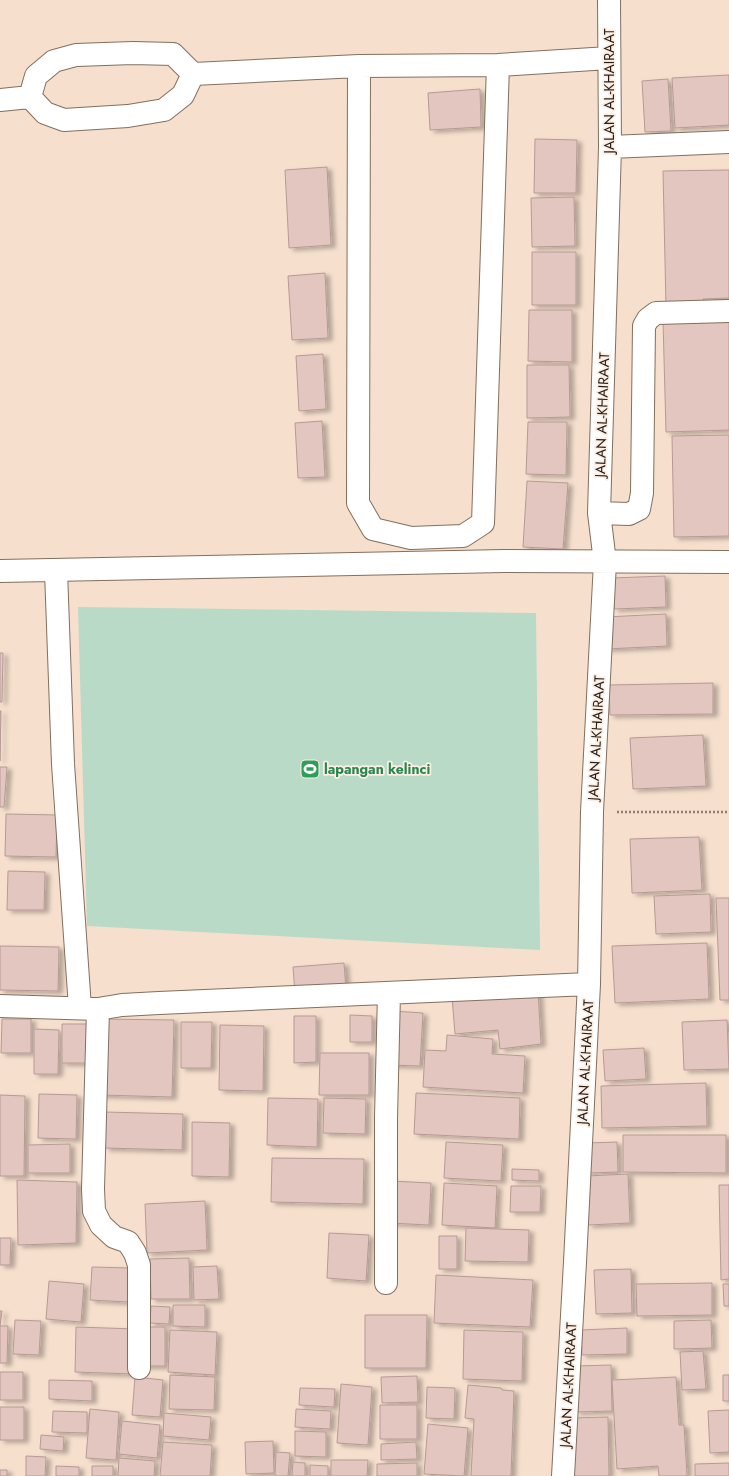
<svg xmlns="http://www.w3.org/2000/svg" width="729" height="1476" font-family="Jost,sans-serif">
  <defs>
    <filter id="shadow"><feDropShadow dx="4.5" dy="2.5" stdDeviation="2" flood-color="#0004"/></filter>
  </defs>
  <rect width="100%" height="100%" fill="#f6dfcd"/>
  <path fill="#badac8" d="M78 607 536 613 540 950 87 926Z"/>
  <path fill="#e4c6c0" stroke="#b69a95" filter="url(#shadow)" d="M729 75V125L675 128 672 78Z
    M668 79 671 131 645 132 642 81Z
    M480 89 481 127 430 130 428 93Z
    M535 139 577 140 576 193H534Z
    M327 167 331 245 289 248 285 170Z
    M729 170V298L703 299V306L666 307 663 171Z
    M574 197 575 246 532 247 531 198Z
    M532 252H576V305H532Z
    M325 273 328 338 292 340 288 276Z
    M529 310H572V362L528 361Z
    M729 320V430L666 432 663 321Z
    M323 354 326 409 299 411 296 356Z
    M527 365H569L570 417 527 418Z
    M322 421 325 477 298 478 295 423Z
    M528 422H567L566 475 526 474Z
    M729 435V536L674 537 672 436Z
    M527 481 568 483 563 549 523 547Z
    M665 576 666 607 614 609 612 578Z
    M666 614 667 646 606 649 605 617Z
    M0 653H3L2 702H0Z
    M713 683V714L610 715 609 685Z
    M0 711H1L0 761Z
    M703 735 706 786 633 789 630 738Z
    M0 767H7L4 807H0Z
    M6 814 57 815 56 857 5 856Z
    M699 837 702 890 632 893 630 839Z
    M8 871 45 872 44 910H7Z
    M710 894 711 932 656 934 654 896Z
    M716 898H729V1000H720Z
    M707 943 709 999 615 1003 612 946Z
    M0 946 59 947 58 991 0 990Z
    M344 963 346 990 295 994 293 967Z
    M538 990 541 1044 500 1049 498 1030 455 1034 452 997Z
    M393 1011 423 1013 420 1066 391 1065Z
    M350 1015 372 1016V1042H350Z
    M294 1016H316V1062L294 1063Z
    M2 1019H31V1053H1Z
    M102 1019 174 1020 172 1097 101 1095Z
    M727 1020 729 1069 684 1070 682 1022Z
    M181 1022H212L211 1068H181Z
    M62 1024H87V1063H62Z
    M220 1025 264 1026 263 1091 219 1090Z
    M34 1029 59 1030 58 1074H34Z
    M447 1035 493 1039 492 1054 525 1056 523 1093 423 1087 425 1050 446 1051Z
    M644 1048 646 1079 605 1081 603 1050Z
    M320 1053H369V1095H319Z
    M706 1083 707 1126 602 1128 601 1086Z
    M416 1093 520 1098 519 1139 414 1134Z
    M39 1094 77 1095 76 1139 38 1138Z
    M0 1095 25 1096 24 1176H0Z
    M268 1098 318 1099 317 1147 267 1145Z
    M324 1098 366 1099 365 1134 323 1133Z
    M105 1112 183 1114 182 1150 105 1148Z
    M192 1122 230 1123 229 1177 192 1176Z
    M623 1135H726V1173L623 1172Z
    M446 1142 503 1145 501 1181 444 1178Z
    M617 1142 618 1172 587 1173V1143Z
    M70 1144V1173H28V1145Z
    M272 1158 364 1159 363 1204 271 1202Z
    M512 1169 539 1170V1181L512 1180Z
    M628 1174 630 1223 588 1225 587 1176Z
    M17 1180 77 1182 76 1243 18 1245Z
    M391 1181 431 1183 429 1225 389 1223Z
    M444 1183 497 1186 495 1228 442 1225Z
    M719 1185H729V1279L721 1280Z
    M511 1186H541L540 1212H510Z
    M205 1201 207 1250 147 1253 145 1204Z
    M466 1228 529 1230 528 1262 465 1261Z
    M329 1233 369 1235 366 1281 327 1278Z
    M439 1236H457V1269H439Z
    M0 1238H11L10 1265H0Z
    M189 1258 190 1299H151L150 1259Z
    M217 1266 219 1299 194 1300 193 1267Z
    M92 1267 130 1268 129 1302 90 1300Z
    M631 1269 632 1313 596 1314 594 1270Z
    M436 1275 533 1280 530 1327 434 1323Z
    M49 1281 84 1284 81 1322 46 1319Z
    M712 1283V1315L637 1316 636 1284Z
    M723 1284H729V1306H724Z
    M173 1305H205V1327L173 1326Z
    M151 1306 170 1307 169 1324 150 1323Z
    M0 1311H2L0 1326H8L7 1363H0Z
    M365 1315H427L426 1368H365Z
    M15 1320 41 1321 39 1355 13 1354Z
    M711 1320 712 1348 674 1349V1321Z
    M76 1327 136 1329 135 1374 75 1372Z
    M143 1327H165V1366H142Z
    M627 1328V1354L582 1355 581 1330Z
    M170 1330 217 1332 215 1375 168 1372Z
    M464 1330 523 1332 522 1381 463 1379Z
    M703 1351 706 1389 682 1390 680 1352Z
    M611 1365 612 1411 576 1412 575 1366Z
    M0 1372H23V1400H0Z
    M170 1375 215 1377 214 1410 169 1409Z
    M723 1375H729V1401H723Z
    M417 1376 418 1402 382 1403 381 1377Z
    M135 1377 163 1380 160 1417 132 1415Z
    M676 1377 679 1425H684L687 1476H659L658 1466 617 1469 612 1380Z
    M49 1380 92 1381V1401L49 1399Z
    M341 1384 372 1387 368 1445 337 1443Z
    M468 1385 501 1388 502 1390 514 1391 511 1476H471L474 1419 465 1418Z
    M427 1387 455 1388 454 1419 426 1418Z
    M300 1388 335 1389 334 1407 299 1405Z
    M380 1405H417V1439H380Z
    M0 1407H24V1440H0Z
    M90 1409 119 1412 116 1460 86 1458Z
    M296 1409 331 1411 330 1429 295 1427Z
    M729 1410V1452L710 1453 708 1411Z
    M53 1411 87 1412V1433L52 1432Z
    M164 1413 211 1417 209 1440 163 1436Z
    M608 1417 609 1476H572L571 1418Z
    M122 1421 160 1425 157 1458 119 1454Z
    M428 1424 468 1428 464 1476 424 1474Z
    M295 1431 326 1432V1457L295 1456Z
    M41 1435 64 1437 63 1451 40 1449Z
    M273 1441 274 1473 246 1474 245 1442Z
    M163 1442 212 1445 210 1476H160Z
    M416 1442 417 1459 381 1460V1444Z
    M276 1452 290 1453 288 1476H275Z
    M26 1456 46 1457 45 1476H26Z
    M119 1458 155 1461 154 1476H118Z
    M331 1460H368L367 1476H331Z
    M293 1462 305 1463V1476H292Z
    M417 1463V1476H377V1464Z
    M729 1463V1476H695V1464Z
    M310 1465 328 1466V1476H310Z
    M56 1466 79 1467V1476H56Z
    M92 1466H113V1476H92Z
    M0 1470H7V1476H0Z"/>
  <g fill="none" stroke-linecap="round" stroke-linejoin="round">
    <g stroke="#836f5f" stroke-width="24">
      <path id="minor" d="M359 66 358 503 373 529 411 538 463 536 483 523 498 65
        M30 97 36 76 54 61 76 55 133 53 173 54 193 74
        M0 100 30 97 45 113 64 120 128 116 164 110 183 95 193 74 359 66 498 65 609 58
        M610 147 729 142
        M599 513 629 514 639 509 642 493 644 326 648 319 656 313 729 311
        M0 571 504 561 729 562
        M56 571 63 764 80 1008
        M0 1006 98 1009 122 1005 159 1003 589 984
        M98 1009 93 1189 94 1211 101 1225 114 1237 128 1242 135 1253 139 1265V1368
        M386 1283V1118L389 993
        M563 1476 575 1262 589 984 592 812 605 562 599 513 610 147 609 0"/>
    </g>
    <path stroke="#8c7d70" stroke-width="2.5" stroke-dasharray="2 2" stroke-linecap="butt" d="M617 812H729"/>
    <use href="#minor" stroke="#fff" stroke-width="22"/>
  </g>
  <defs>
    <g id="stadium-square" transform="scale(1)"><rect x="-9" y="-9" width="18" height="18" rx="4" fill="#2e9e5b" stroke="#fceee3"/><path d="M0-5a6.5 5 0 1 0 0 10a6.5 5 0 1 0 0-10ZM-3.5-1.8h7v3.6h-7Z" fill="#fff"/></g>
  </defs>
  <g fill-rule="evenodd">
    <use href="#stadium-square" x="310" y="769"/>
  </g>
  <g text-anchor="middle" stroke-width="3.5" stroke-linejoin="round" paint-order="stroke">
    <g font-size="14" fill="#251d16" stroke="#fceee3">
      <text transform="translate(609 91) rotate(-90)" y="5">JALAN AL-KHAIRAAT</text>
      <text transform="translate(602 415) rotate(-88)" y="5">JALAN AL-KHAIRAAT</text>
      <text transform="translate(596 738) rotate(-87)" y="5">JALAN AL-KHAIRAAT</text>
      <text transform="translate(585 1062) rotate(-87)" y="5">JALAN AL-KHAIRAAT</text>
      <text transform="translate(568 1385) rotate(-87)" y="5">JALAN AL-KHAIRAAT</text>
    </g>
    <g font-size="14" font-weight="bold" fill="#27864d" stroke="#fceee3" text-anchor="start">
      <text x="324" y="774">lapangan kelinci</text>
    </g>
  </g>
</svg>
